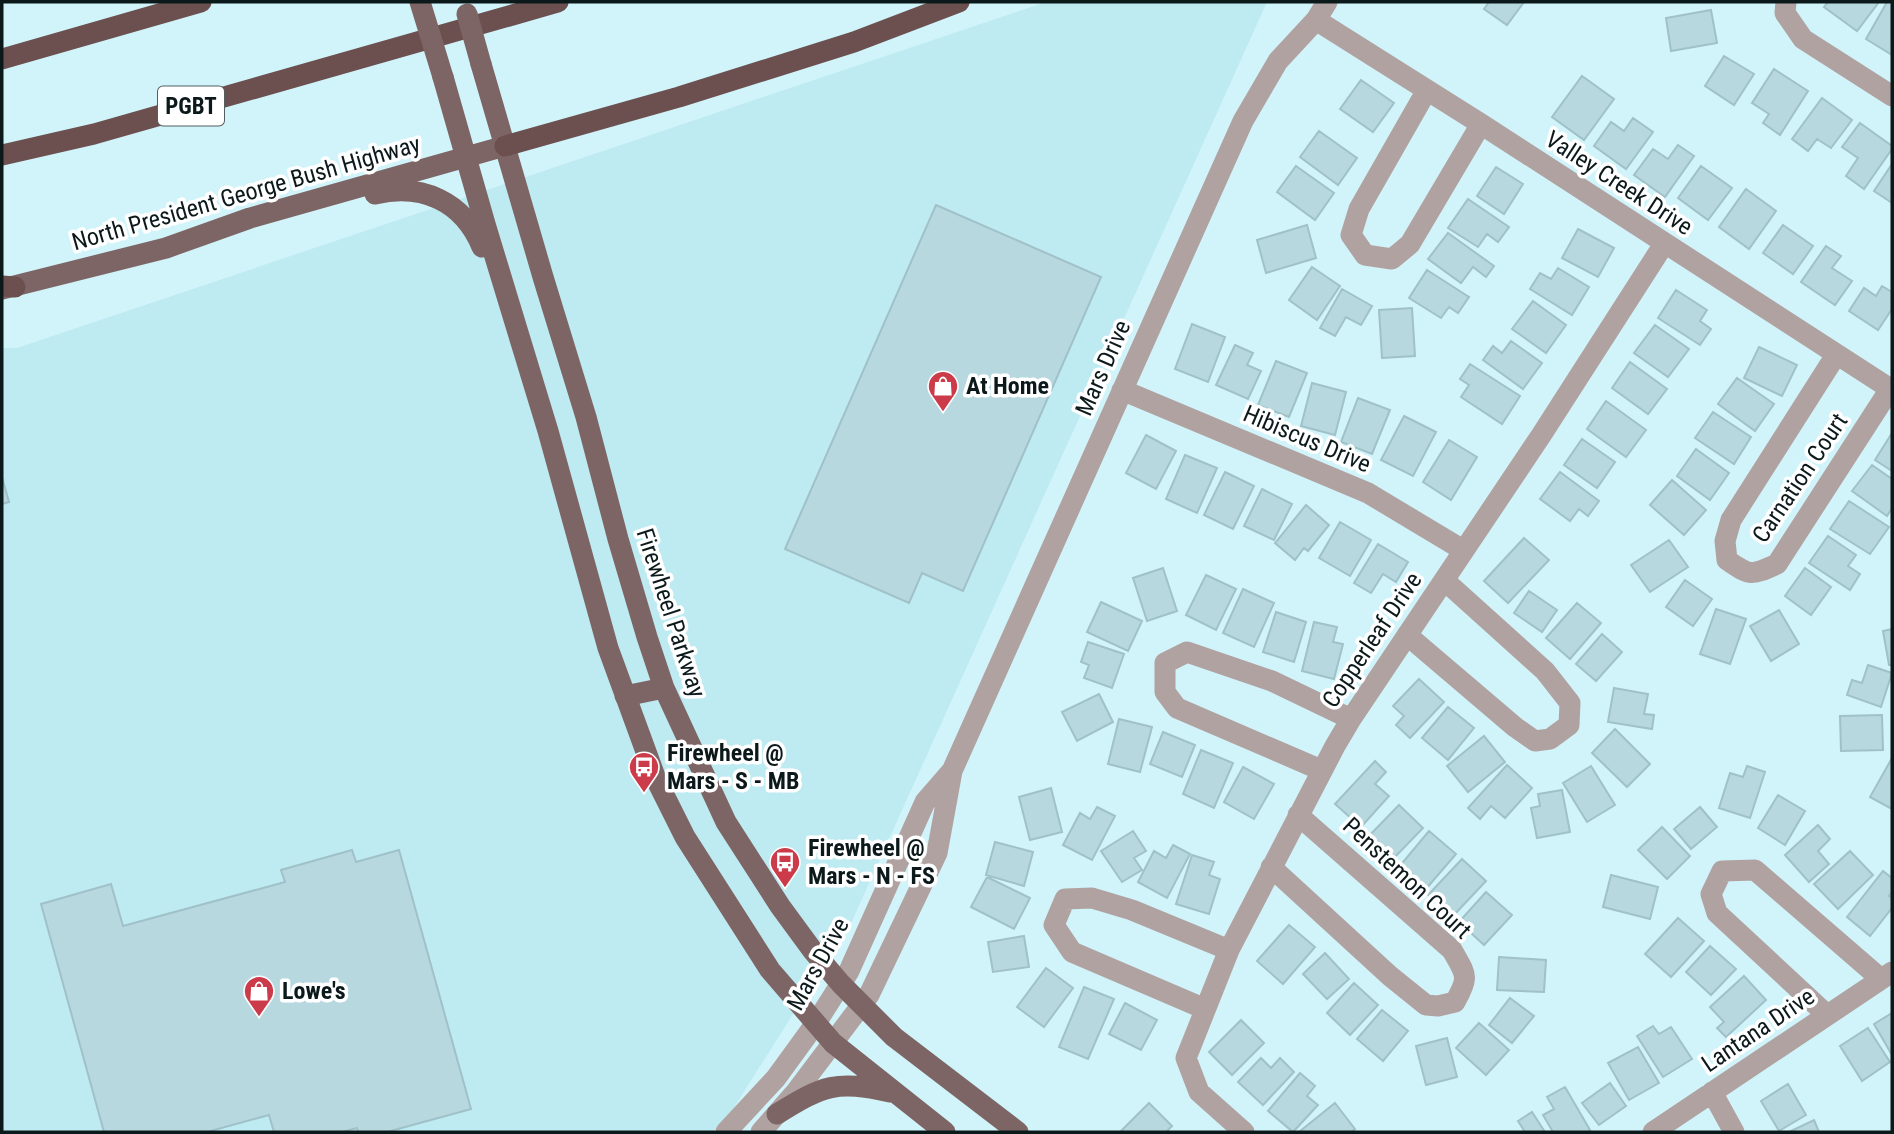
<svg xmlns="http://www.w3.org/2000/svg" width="1894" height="1134" font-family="'Roboto Condensed',sans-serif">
  <rect width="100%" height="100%" fill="#d1f4fa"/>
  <path fill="#beeaf2" d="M1046 2H1267L852 921 721 1128 708 1132H2V348H17Z"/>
  <path fill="#b7d8df" stroke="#9fc1c7" stroke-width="2" d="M1489 2H1524L1507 25 1484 9Z
    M1828 2H1879L1857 31 1824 7Z
    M1887 2H1892V55L1866 39Z
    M1711 10 1717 43 1671 51 1666 18Z
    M1724 56 1754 74 1734 105 1705 86Z
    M1774 69 1808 91 1780 135 1763 123 1769 114 1752 103Z
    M1582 76 1614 99 1584 140 1552 117Z
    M1361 80 1394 103 1373 132 1340 109Z
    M1822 98 1852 120 1831 148 1817 139 1808 151 1792 139Z
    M1633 118 1653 132 1626 169 1594 146 1611 122 1624 131Z
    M1860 123 1892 146V149L1864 189 1846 176 1858 158 1842 147Z
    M1319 131 1357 158 1338 185 1300 157Z
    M1678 145 1694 156 1665 197 1634 175 1653 149 1668 159Z
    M1892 164V203L1874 191Z
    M1296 166 1334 193 1315 220 1277 192Z
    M1701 166 1732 188 1708 220 1678 198Z
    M1496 167 1523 184 1504 214 1477 196Z
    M1746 189 1776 211 1749 249 1719 227Z
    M1468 199 1509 227 1498 242 1487 234 1478 247 1448 228Z
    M936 205 1101 277 963 591 922 573 909 603 785 549Z
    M1307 225 1316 258 1266 273 1257 240Z
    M1783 225 1813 246 1793 274 1763 253Z
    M1578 229 1614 248 1598 277 1562 258Z
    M1448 233 1494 266 1486 277 1473 267 1461 283 1428 259Z
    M1826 246 1841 256 1832 268 1852 281 1835 305 1801 282Z
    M1312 267 1340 286 1317 320 1289 300Z
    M1558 268 1589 287 1572 315 1530 289 1540 273 1551 279Z
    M1427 270 1469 297 1458 313 1449 307 1441 318 1409 298Z
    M1882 286 1892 292V309L1878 330 1849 311 1864 288 1876 296Z
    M1342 289 1372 306 1361 325 1346 317 1335 336 1320 328Z
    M1676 290 1707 310 1700 321 1711 329 1700 345 1658 318Z
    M1533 301 1566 325 1546 353 1512 329Z
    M1412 308 1415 356 1382 358 1379 310Z
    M1192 324 1225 337 1208 382 1175 369Z
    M1655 325 1689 349 1668 377 1634 353Z
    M1511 341 1542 363 1523 389 1483 360 1493 346 1502 353Z
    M1235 345 1253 353 1247 365 1261 371 1248 399 1216 385Z
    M1759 347 1797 365 1782 396 1744 378Z
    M1276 361 1307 373 1289 417 1258 405Z
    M1630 362 1667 389 1648 414 1612 388Z
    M1470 364 1520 396 1502 424 1461 397 1469 385 1460 379Z
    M1737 378 1774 404 1755 431 1718 404Z
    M1312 383 1346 392 1335 435 1301 426Z
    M1358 398 1390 410 1372 454 1341 442Z
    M1606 401 1646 430 1626 457 1587 429Z
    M1713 412 1751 437 1734 464 1695 438Z
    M1404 416 1436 432 1413 476 1381 460Z
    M1892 433V471L1875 460Z
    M1146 435 1176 451 1156 489 1126 473Z
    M1582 439 1615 462 1597 488 1564 465Z
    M1449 440 1477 457 1451 500 1423 482Z
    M1696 449 1729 473 1710 500 1677 476Z
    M1185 455 1217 468 1197 513 1166 499Z
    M1872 465 1892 479V508L1887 516 1852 491Z
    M1225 472 1254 486 1233 529 1204 515Z
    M1560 472 1599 501 1588 516 1579 509 1570 521 1540 499Z
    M2 477 9 502 2 504Z
    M1672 480 1706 510 1684 535 1650 505Z
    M1262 489 1292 504 1274 540 1244 526Z
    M1849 501 1889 527 1870 554 1830 529Z
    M1306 505 1329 525 1308 551 1304 548 1295 560 1275 543Z
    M1340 522 1371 540 1350 576 1319 558Z
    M1828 536 1856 555 1848 566 1860 574 1850 590 1809 563Z
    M1524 538 1549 560 1508 603 1484 581Z
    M1669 540 1688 567 1650 592 1631 565Z
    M1378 544 1408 562 1396 582 1383 574 1371 593 1354 583Z
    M1163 568 1177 611 1147 621 1133 578Z
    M1805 568 1831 587 1811 615 1785 596Z
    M1206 575 1236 589 1216 630 1186 615Z
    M1685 580 1712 599 1693 626 1666 607Z
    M1243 589 1274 603 1254 647 1223 633Z
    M1529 591 1557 610 1542 632 1514 613Z
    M1101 602 1142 621 1128 651 1087 632Z
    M1577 603 1601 623 1570 659 1546 638Z
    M1716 609 1746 619 1730 664 1700 654Z
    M1779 610 1799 644 1771 661 1750 626Z
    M1276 612 1306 622 1294 662 1263 652Z
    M1314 622 1337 627 1333 642 1343 644 1334 679 1302 671Z
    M1892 629V665H1889L1883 631Z
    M1602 634 1622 652 1596 681 1576 664Z
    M1088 642 1124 654 1112 688 1084 678 1089 665 1081 662Z
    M1868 665 1892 673 1881 707 1847 695 1852 680 1862 683Z
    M1419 679 1444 702 1410 738 1396 725 1404 716 1393 706Z
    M1614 688 1648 694 1644 714 1654 715 1652 729 1608 722Z
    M1099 694 1113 722 1077 741 1062 712Z
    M1448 707 1474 728 1448 760 1422 738Z
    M1882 715 1883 750 1841 751 1840 716Z
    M1119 719 1152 727 1140 772 1108 764Z
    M1615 729 1650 764 1627 787 1592 753Z
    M1163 732 1195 745 1182 777 1150 764Z
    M1484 736 1505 762 1468 792 1447 766Z
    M1201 750 1233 763 1214 808 1183 794Z
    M1892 758V809L1870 797Z
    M1375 761 1386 772 1375 784 1389 796 1361 827 1335 804Z
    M1507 765 1532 788 1505 818 1491 806 1480 819 1468 808Z
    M1591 766 1615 805 1587 822 1563 783Z
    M1747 766 1765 772 1750 818 1719 808 1730 773 1743 777Z
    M1243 767 1274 784 1254 819 1224 802Z
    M1051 788 1062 832 1030 840 1019 797Z
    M1562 790 1570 832 1537 838 1531 808 1540 806 1538 794Z
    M1778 795 1805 811 1785 845 1758 828Z
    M1399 805 1423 828 1391 861 1367 838Z
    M1097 807 1115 816 1092 860 1063 845 1080 813 1090 819Z
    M1700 807 1717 827 1691 849 1674 829Z
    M1818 825 1830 839 1818 851 1829 864 1809 882 1785 855Z
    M1662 827 1690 856 1667 879 1638 850Z
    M1133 831 1146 851 1134 858 1142 870 1122 882 1101 851Z
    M1429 831 1456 854 1425 890 1398 868Z
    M995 842 1033 852 1024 886 986 875Z
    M1173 845 1190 854 1167 898 1138 882 1154 851 1166 858Z
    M352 850 356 862 399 850 471 1109 387 1132H358L357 1128 342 1132H274L269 1115 207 1132H104L41 904 111 884 123 926 285 882 281 870Z
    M1850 851 1873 875 1838 909 1814 884Z
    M1192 855 1214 862 1209 875 1220 879 1209 914 1176 904Z
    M1462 859 1486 881 1452 917 1428 895Z
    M1883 871 1892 878V892L1889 896 1892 898V908L1870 936 1847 917Z
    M1611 875 1658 887 1650 919 1603 907Z
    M987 877 1030 898 1014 929 971 907Z
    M1486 892 1512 915 1484 945 1459 922Z
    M1678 918 1704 941 1671 977 1645 954Z
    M1289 925 1315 947 1283 984 1257 961Z
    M1024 936 1029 967 993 972 988 942Z
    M1710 946 1736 969 1711 995 1686 972Z
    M1325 953 1349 979 1327 999 1303 974Z
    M1499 957 1546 960 1544 992 1497 990Z
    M1046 968 1073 988 1044 1027 1017 1007Z
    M1744 976 1766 1000 1726 1037 1717 1028 1724 1022 1710 1007Z
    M1354 983 1378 1005 1350 1035 1327 1013Z
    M1084 987 1114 999 1088 1059 1059 1047Z
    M1510 998 1534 1016 1512 1043 1489 1025Z
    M1125 1003 1157 1020 1141 1050 1109 1034Z
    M1382 1010 1408 1031 1383 1061 1357 1039Z
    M1892 1013V1055L1874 1024Z
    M1241 1020 1264 1043 1232 1075 1209 1052Z
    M1479 1023 1509 1050 1486 1075 1456 1048Z
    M1653 1026 1659 1034 1671 1027 1692 1059 1663 1077 1637 1036Z
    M1868 1028 1890 1062 1862 1081 1840 1046Z
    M1447 1038 1457 1077 1426 1085 1416 1046Z
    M1638 1047 1659 1083 1629 1100 1608 1063Z
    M1261 1058 1271 1068 1280 1058 1294 1072 1263 1105 1238 1082Z
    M1300 1073 1315 1086 1307 1096 1318 1105 1293 1132 1268 1111Z
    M1610 1083 1626 1106 1599 1125 1582 1103Z
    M1788 1084 1806 1115 1779 1131 1761 1101Z
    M1565 1087 1590 1130 1587 1132H1553L1543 1115 1554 1109 1547 1097Z
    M1149 1103 1172 1126 1166 1132H1120Z
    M1335 1103 1355 1129 1351 1132H1299Z
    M1532 1112 1545 1132H1525L1518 1121Z
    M1814 1120 1819 1132H1789Z"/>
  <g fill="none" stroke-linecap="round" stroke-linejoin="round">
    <path stroke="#b1a2a2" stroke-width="21" d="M1786 2 1785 13 1803 39 1892 96
      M1316 20 1481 124 1892 390
      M1427 90 1359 209 1351 235 1365 255 1392 259 1410 244 1481 124
      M1836 355 1731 520 1725 541 1727 560C1750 576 1751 576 1777 564L1890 389
      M1122 390 1368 493 1463 550
      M1407 635 1515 727 1535 741 1550 739 1569 725 1570 703 1545 671 1444 580
      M1321 770 1177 708 1165 692V663L1187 652 1272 681 1351 719
      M1271 867 1390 976 1426 1005 1438 1006 1455 1002C1470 976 1466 975 1452 950L1298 815
      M1205 1009 1072 952 1054 925 1065 899 1092 898 1132 910 1229 950
      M1827 1015 1717 913 1711 894 1722 871 1755 870 1881 979
      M1712 1092 1734 1132
      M726 1132 776 1078 816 1023 849 971 925 802 951 772
      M761 1132 795 1093 869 995 937 853 952 771 1243 121 1278 61 1316 20 1327 2
      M1244 1132 1199 1092 1186 1058 1229 950 1335 746 1351 719 1542 434 1664 244
      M1653 1132 1892 972"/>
    <path stroke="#7e6565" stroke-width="21" d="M481 64 543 277 586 417 618 539 647 637 664 688 726 822 780 906 813 951 841 984 894 1037 1018 1132
      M443 77 485 224 548 431 608 648 656 779 685 837 770 970 833 1043 945 1132
      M375 194C422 183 463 201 482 247
      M2 289 166 248 250 218 505 146
      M625 696 664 688
      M777 1114C824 1085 836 1080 890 1092"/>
    <path stroke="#6b504f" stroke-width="21" d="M2 59 201 2
      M505 146 679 97 854 42 959 2
      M2 155 94 134 558 2
      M2 286 15 287"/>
    <path stroke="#7e6565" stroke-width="21" d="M420 2 443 77
      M467 14 481 64"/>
  </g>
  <defs>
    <g id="shop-pin" transform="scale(1.575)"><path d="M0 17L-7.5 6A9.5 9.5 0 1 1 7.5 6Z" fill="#cb3b4a" stroke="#fff"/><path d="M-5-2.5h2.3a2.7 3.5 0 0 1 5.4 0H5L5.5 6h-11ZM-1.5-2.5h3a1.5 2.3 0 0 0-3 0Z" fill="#fff"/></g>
    <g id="bus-pin" transform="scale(1.575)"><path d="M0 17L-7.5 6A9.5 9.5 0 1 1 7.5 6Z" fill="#cb3b4a" stroke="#fff"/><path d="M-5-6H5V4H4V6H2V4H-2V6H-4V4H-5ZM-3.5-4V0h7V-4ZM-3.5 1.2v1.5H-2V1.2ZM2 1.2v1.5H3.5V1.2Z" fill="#fff"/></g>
  </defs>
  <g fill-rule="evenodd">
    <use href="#shop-pin" x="943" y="386"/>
    <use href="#bus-pin" x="644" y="767"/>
    <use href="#bus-pin" x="785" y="862"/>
    <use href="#shop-pin" x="259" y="991"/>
  </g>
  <g text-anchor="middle" stroke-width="7" stroke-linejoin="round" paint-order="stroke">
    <rect fill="#fff" stroke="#555e5f" stroke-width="2" x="158" y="86.5" width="66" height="39" rx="5"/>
    <g font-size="23" font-weight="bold" fill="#0c191b">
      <text x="191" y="114">PGBT</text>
    </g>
    <g font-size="24" fill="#0c191b" stroke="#fff">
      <text transform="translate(1619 183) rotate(33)" y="8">Valley Creek Drive</text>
      <text transform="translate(246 193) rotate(-16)" y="8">North President George Bush Highway</text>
      <text transform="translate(1103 368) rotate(-66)" y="8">Mars Drive</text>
      <text transform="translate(1307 439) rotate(23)" y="8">Hibiscus Drive</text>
      <text transform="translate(1800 478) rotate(-56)" y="8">Carnation Court</text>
      <text transform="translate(671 613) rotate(72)" y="8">Firewheel Parkway</text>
      <text transform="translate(1372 640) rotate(-56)" y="8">Copperleaf Drive</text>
      <text transform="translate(1407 878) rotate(43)" y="8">Penstemon Court</text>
      <text transform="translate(818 964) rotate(-61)" y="8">Mars Drive</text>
      <text transform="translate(1758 1030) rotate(-34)" y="8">Lantana Drive</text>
    </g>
    <g font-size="24" font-weight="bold" fill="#0c191b" stroke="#fff" text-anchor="start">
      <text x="966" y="394">At Home</text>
      <text x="667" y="761">Firewheel @<tspan x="667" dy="28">Mars - S - MB</tspan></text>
      <text x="808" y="856">Firewheel @<tspan x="808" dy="28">Mars - N - FS</tspan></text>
      <text x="282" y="999">Lowe's</text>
    </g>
  </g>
  <rect width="1894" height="1134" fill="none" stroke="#0c191b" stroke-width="7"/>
</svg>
